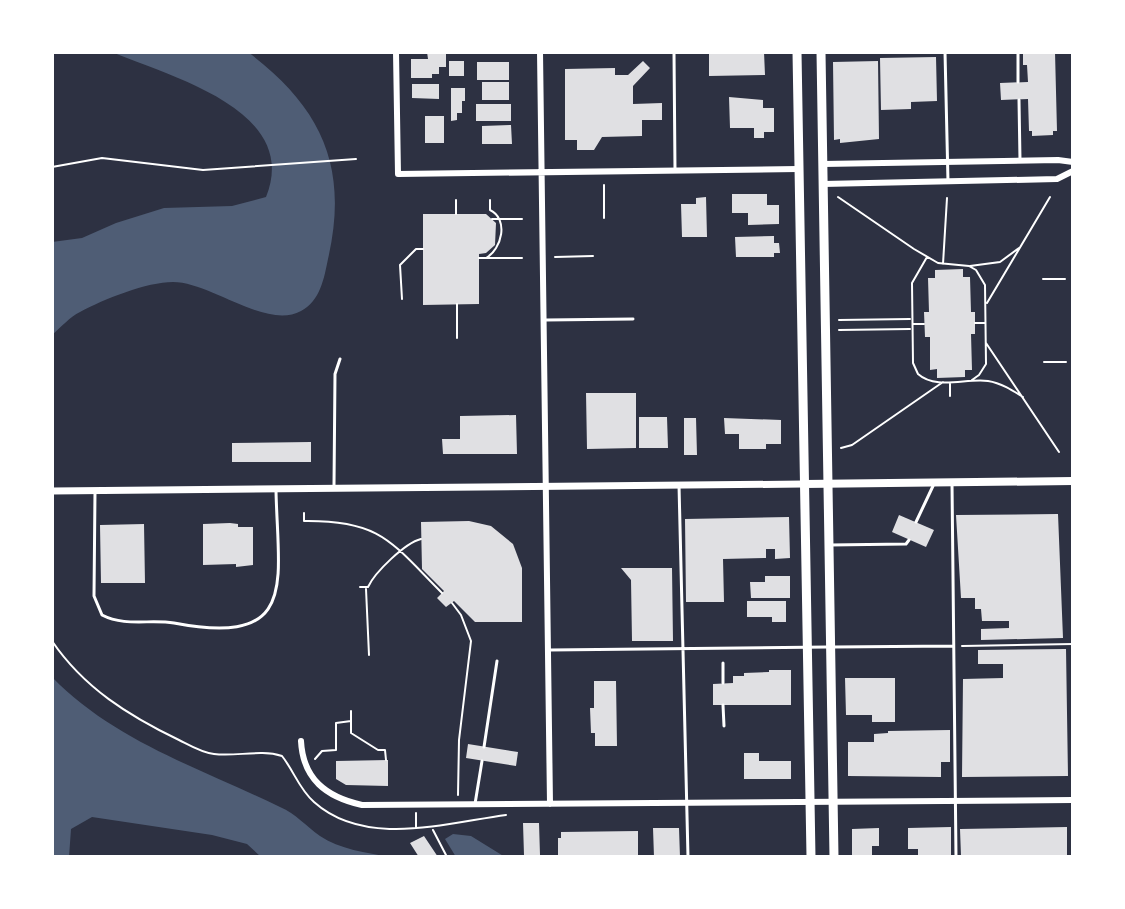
<svg xmlns="http://www.w3.org/2000/svg" width="1125" height="909" font-family="'PT Sans Narrow',sans-serif">
  <rect width="100%" height="100%" fill="#2d3142"/>
  <path fill="#4f5d75" d="M112 52H248C322 108 349 167 328 259 324 279 320 301 301 311 266 330 211 282 173 282 147 282 104 299 80 312 70 317 61 327 52 335V242L82 238 116 223 164 208 232 206 266 197C301 110 171 77 112 52Z
    M52 677C114 741 202 769 280 807 296 814 306 826 320 836 339 849 367 853 390 857H261L247 844 212 835 92 817 71 829 69 857H52Z
    M453 834 471 836 505 857H456L445 839Z"/>
  <path fill="#e0e0e3" d="M427 52H446V67H439V74H432V78H411V59H428Z
    M709 52H764L765 75 709 76Z
    M1023 52H1055L1057 131H1053V135L1032 136V131H1029L1028 99 1001 100 1000 83 1028 82 1027 65H1023Z
    M936 57 937 101 911 102V109L881 110 880 58Z
    M449 61H464V76H449Z
    M643 61 650 68 633 86V104L662 103V120H642V136L602 137 594 150H577V140H565V69L615 68V75H628Z
    M878 61 879 139 840 143V139L834 140 833 62Z
    M477 62H509V80H477Z
    M482 82H509V100H482Z
    M412 84H439V99L412 98Z
    M451 88H465V101H462V113H457V120L451 121Z
    M729 97 763 100V108H774V132H764V138H754V128H730Z
    M476 104H511V121H476Z
    M425 116H444V143H425Z
    M511 125 512 144H482V126Z
    M732 194H767V205H779V224L748 225V213H732Z
    M706 197 707 237H682L681 204H696V198Z
    M423 214H486L496 223 495 245 486 253 479 254V304L423 305Z
    M774 236V243H779L780 253H774V257H736L735 237Z
    M963 269V277H970L971 312H975V334H971L972 370H965V377L937 378V369L930 370V337H925L924 312H929L928 278H935V270Z
    M586 393H636V448L587 449Z
    M516 415 517 454H443L442 439H460V416Z
    M639 417H667L668 448H639Z
    M684 418H696L697 455H684Z
    M724 418 781 420V444H766V449H739V434H725Z
    M311 442V462H232V443Z
    M1058 514 1063 638 981 640V629L1009 628V621H982L981 609H975V598H961L956 515Z
    M899 515 934 530 926 547 892 532Z
    M789 517 790 558 775 559V549H766V558L723 559 724 602H686L685 519Z
    M469 521 491 526 513 544 522 568V622H475L454 601 446 607 437 598 444 591 422 569 421 522Z
    M230 523 238 524V527H253V565L236 567V564L203 565V524Z
    M144 524 145 583H101L100 525Z
    M621 568H672L673 641H632L631 580Z
    M765 576H790V598H751L750 582H765Z
    M747 601H786V622H772V617H747Z
    M1066 649 1068 776 962 777 963 679 1003 678V664H978V650Z
    M769 670H791V705H713V684L733 683V676H744V673L769 672Z
    M845 678H895V722H872V715H846Z
    M594 681H616L617 746H595V733H591L590 708H594Z
    M950 730V762H941V777L848 776V742H874V734L888 733V731Z
    M468 744 518 752 516 766 466 758Z
    M744 753H759V761H791V779H744Z
    M388 760V786L346 785 336 779V761Z
    M523 823H539L540 855H524Z
    M951 827V857H918V849H908V828Z
    M1067 827V857L961 856 960 829Z
    M653 828H679L680 857H654Z
    M879 828V846H872V857H852V829Z
    M638 831V857H558V838H561V832Z
    M424 836 438 857H419L417 854 410 843Z"/>
  <g fill="none" stroke-linecap="round" stroke-linejoin="round">
    <path stroke="#fff" stroke-width="2" d="M52 167 102 158 203 170 356 159
      M838 197 914 249 938 263 969 266 976 270 985 285 986 364 979 375 972 380
      M456 200V214
      M604 218V185
      M492 219H522
      M555 257 593 256
      M927 257 912 283 913 363 918 374C936 390 966 378 988 381 1001 383 1012 390 1023 397
      M479 258H522
      M486 258C502 249 509 219 490 210V200
      M943 264 947 198
      M970 266 1000 262 1019 248
      M1043 279H1065
      M402 299 400 265 416 249H423
      M987 303 1050 197
      M457 304V338
      M839 320 910 319
      M975 323H985
      M913 324H924
      M839 330 910 329
      M986 343 1059 452
      M1044 362H1066
      M950 383V396
      M841 448 852 445 943 382
      M304 513V521C381 520 391 542 442 593
      M360 587H368C375 572 405 543 421 539
      M366 589 369 655
      M452 603 461 615 471 641 459 740 458 795
      M52 641C84 688 129 716 179 740 189 745 202 753 214 754 236 757 260 749 282 756 294 771 299 789 314 802 365 848 446 823 506 815
      M962 646 1073 644
      M351 711V733L378 750H385L386 760
      M315 759 322 751 336 750V723L351 721
      M416 813V827
      M433 830 447 857"/>
    <path stroke="#fff" stroke-width="3" d="M674 52 675 170
      M945 52 948 182
      M1018 52V82
      M1019 100 1020 160
      M546 320 633 319
      M952 483 956 857
      M334 485 335 374 340 359
      M679 485 688 857
      M95 492 94 596 102 615C125 627 150 619 174 623 299 647 278 583 276 491
      M916 522 933 486
      M830 545 906 544 909 540
      M834 647 953 646
      M550 650 827 647
      M723 663V683
      M723 705 724 726
      M484 747 497 661
      M475 804 482 761"/>
    <path stroke="#fff" stroke-width="6" d="M396 52 398 174 798 169
      M540 52 550 804
      M823 164 1058 160 1073 162
      M823 184 1057 179 1073 171
      M301 741C303 779 326 797 362 805L1073 800"/>
    <path stroke="#fff" stroke-width="7" d="M52 491 804 484"/>
    <path stroke="#fff" stroke-width="8" d="M804 484 1073 481"/>
    <path stroke="#fff" stroke-width="9" d="M797 52 811 857
      M821 52 834 857"/>
  </g>
  <rect width="1125" height="909" fill="none" stroke="#ffffff" stroke-width="108"/>
</svg>
